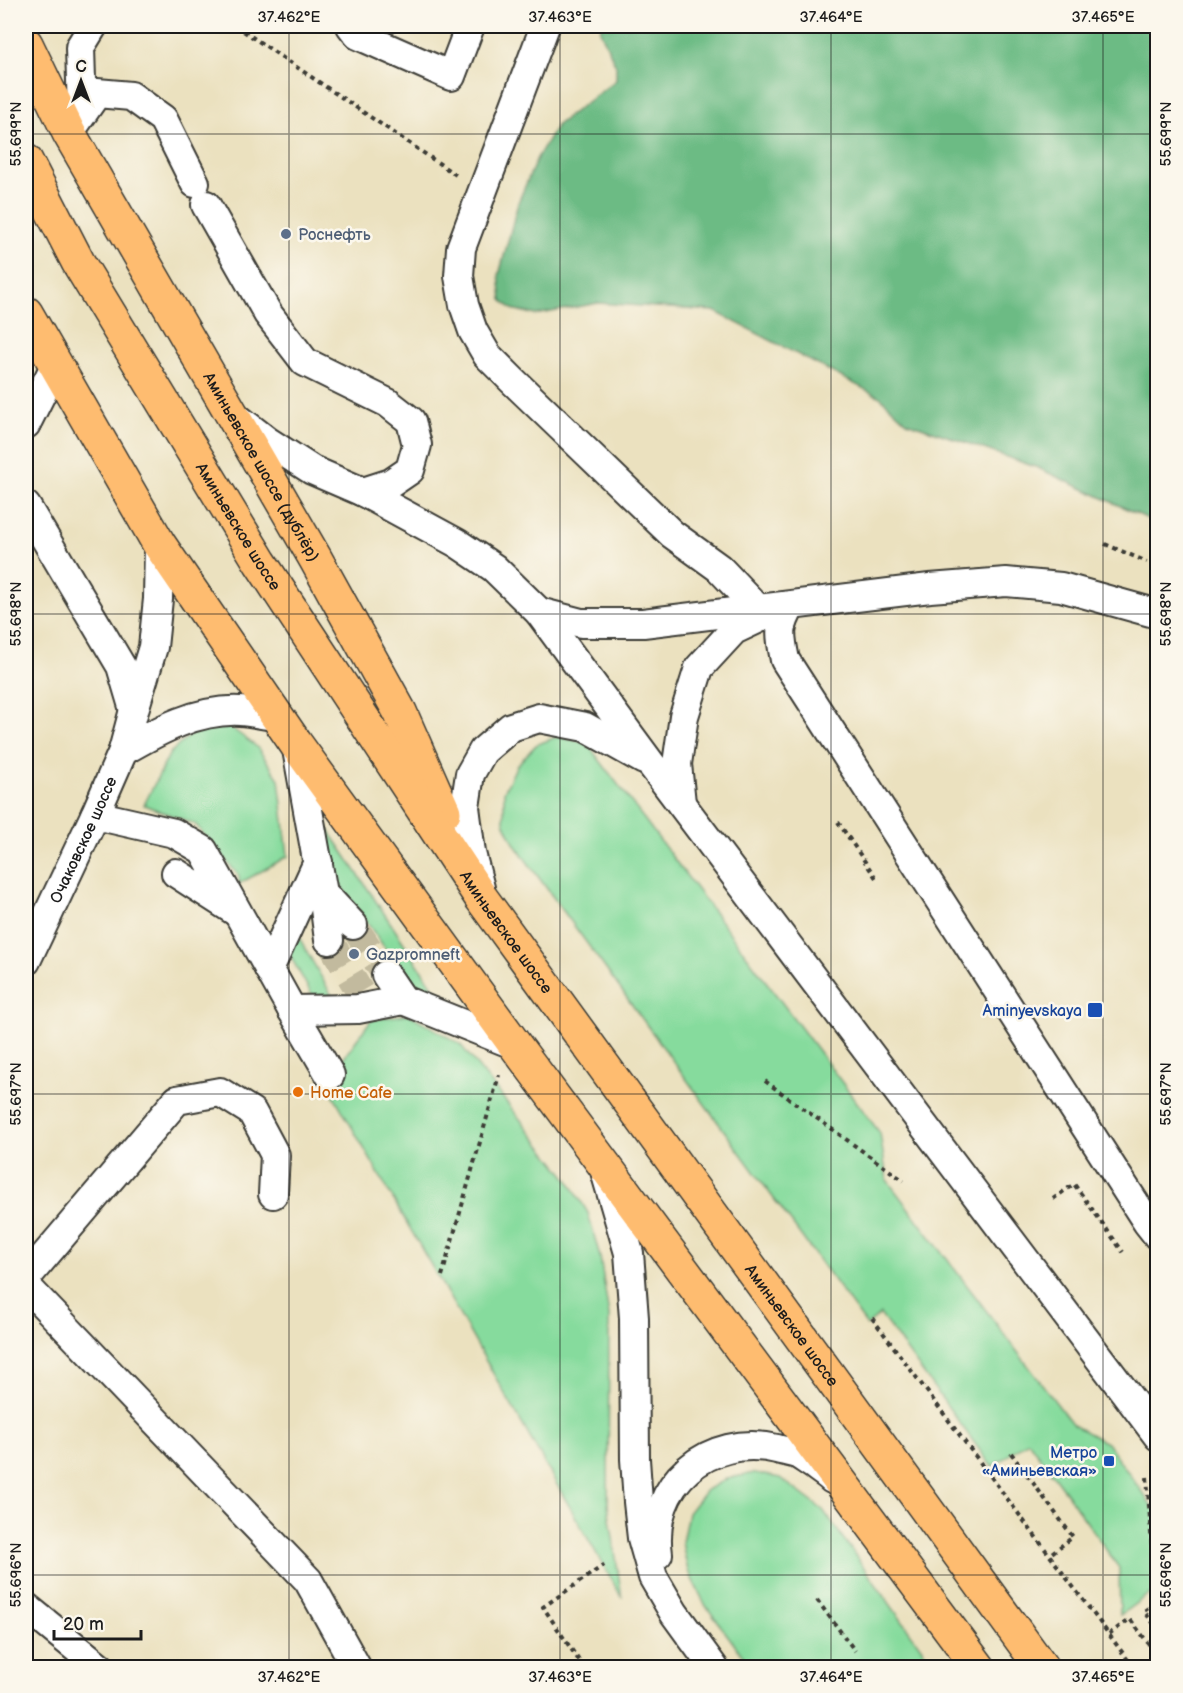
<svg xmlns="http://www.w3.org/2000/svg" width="1183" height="1693" font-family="'Balsamiq Sans',sans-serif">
  <rect width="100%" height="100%" fill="#fbf7ec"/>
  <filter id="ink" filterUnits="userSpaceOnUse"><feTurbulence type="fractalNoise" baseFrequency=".0167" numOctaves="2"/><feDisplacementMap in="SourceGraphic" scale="12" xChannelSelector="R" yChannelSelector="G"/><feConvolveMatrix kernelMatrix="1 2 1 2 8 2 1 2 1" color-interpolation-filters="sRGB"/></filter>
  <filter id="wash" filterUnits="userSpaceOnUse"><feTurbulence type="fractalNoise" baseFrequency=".008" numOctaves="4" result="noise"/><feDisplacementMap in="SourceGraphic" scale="24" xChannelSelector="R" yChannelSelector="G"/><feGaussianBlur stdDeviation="1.35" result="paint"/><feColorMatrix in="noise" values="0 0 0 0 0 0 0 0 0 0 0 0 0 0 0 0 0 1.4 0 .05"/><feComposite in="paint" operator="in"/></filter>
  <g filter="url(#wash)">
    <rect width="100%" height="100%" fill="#ebe1bf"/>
    <path fill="#86db9d" stroke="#517c5c" stroke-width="1.5" d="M230 727 257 747 279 779 288 856 239 884V876L195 824 144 805 170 753 196 730Z
      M556 737 586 742 880 1133 887 1180 1073 1425 1107 1443 1157 1513V1605L1149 1594 1120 1615 1119 1568 1074 1504 1028 1441 992 1467 880 1314 867 1326 515 845 504 822V792L517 765 536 745Z
      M320 817 441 999 414 989 328 868Z
      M296 932 337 1005 312 995 288 952Z
      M409 1014 460 1044 568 1179 588 1213 600 1257 609 1316 608 1505 622 1598 326 1082 371 1020Z
      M754 1473 780 1478 823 1510 935 1667H751L706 1606 688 1571 682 1542 688 1513 706 1490 726 1479Z"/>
    <path fill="#6cbb84" stroke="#446c50" stroke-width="1.5" d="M601 26H1157V523L1038 468 907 422 880 397 714 311 598 303 536 315 512 309 502 300 499 275 518 203 537 158 557 125 616 80V66L600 31Z"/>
  </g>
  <g filter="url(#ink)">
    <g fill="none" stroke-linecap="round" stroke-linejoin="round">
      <path stroke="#c2ba9e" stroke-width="28" stroke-dasharray="28 14" stroke-linecap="butt" d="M353 925 386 975
        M329 940 360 992"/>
      <g stroke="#3b3a34" stroke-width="32">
        <g id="minor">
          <path d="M351 26 358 35 451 76 470 26"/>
          <path d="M545 26 461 248 459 276 464 305 473 331 487 355 512 380 672 534 719 568 759 610"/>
          <path d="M82 113 80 47 93 26"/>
          <path d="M69 133 97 93 131 96 163 119 195 183"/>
          <path d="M206 205 268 314 305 362 388 403 411 421 417 445 410 470 391 483 363 492"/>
          <path d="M236 417 267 441 312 470 363 492 457 543 494 568 539 612 651 764 1158 1436"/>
          <path d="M26 424 55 366"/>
          <path d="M26 506 121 666 134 710"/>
          <path d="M791 606C778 628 780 635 785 660L1147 1222 1158 1236"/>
          <path d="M539 612 581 623H643L930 588 1006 582 1061 587 1158 614"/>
          <path d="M296 744 323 893 353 925"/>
          <path d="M123 751C159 730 198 709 240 711 253 712 265 715 277 716"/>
          <path d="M681 803 677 764 684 716 699 668 734 630 766 615"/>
          <path d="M95 815 174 833 203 850 292 1010 330 1075"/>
          <path d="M176 873 235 911"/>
          <path d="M480 888 471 853 465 807 470 774 483 751 511 727 539 718 585 727 644 760"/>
          <path d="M323 893 329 940"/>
          <path id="s1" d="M26 961 95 815 123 751 134 710 153 647 158 599 159 544"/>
          <path d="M269 969 318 862"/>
          <path d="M386 975 403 1000 515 1045"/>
          <path d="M292 1010 358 1009 403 1000"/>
          <path d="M605 1171 629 1253 634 1318 635 1459 638 1502 642 1538 653 1577 674 1613 714 1668"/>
          <path d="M26 1278 177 1100 220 1092 252 1112 275 1155 273 1194"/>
          <path d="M26 1286 308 1580 357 1668"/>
          <path d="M658 1554C648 1484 709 1433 777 1449 784 1451 792 1452 799 1455 804 1458 809 1462 814 1465 820 1470 827 1474 832 1479"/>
          <path d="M26 1607 101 1668"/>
        </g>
      </g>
      <g stroke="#3b3a34" stroke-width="36">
        <g id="major">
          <path id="s2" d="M26 44 69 133 315 558 400 712 444 812"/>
          <path id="s3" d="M26 161 78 262 260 562 482 899 1042 1668"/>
          <path d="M26 313 159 544 296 744 515 1045 979 1668"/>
        </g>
      </g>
      <path stroke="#3b3a34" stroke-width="4" stroke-dasharray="4.5 4.5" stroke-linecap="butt" d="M236 26 459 177
        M1105 544 1147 562
        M838 822 876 878
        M765 1081 904 1181
        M1053 1199 1074 1184 1123 1252
        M442 1276 499 1075
        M872 1318 1134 1668
        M1011 1453 1073 1537 1049 1555
        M1147 1477 1156 1603 1158 1604
        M817 1600 855 1651
        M1156 1603 1144 1611 1158 1629
        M1109 1634 1130 1619 1158 1656
        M584 1668 543 1607 604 1565"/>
      <use href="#minor" stroke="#fff" stroke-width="28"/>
      <use href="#major" stroke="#febc70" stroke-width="33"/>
    </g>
  </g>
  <path fill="none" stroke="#1c1c1c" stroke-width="1.5" stroke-opacity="0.45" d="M289 26V1668M560 26V1668M831 26V1668M1103 26V1668M26 134H1158M26 614H1158M26 1094H1158M26 1575H1158"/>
  <g fill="#5c6f8a" stroke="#fbf7ec" stroke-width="2">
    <circle cx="286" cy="234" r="6"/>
    <circle cx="354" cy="954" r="6"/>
  </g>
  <g fill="#1a4fb4" stroke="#fbf7ec" stroke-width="2">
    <rect x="1087" y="1002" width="16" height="16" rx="3"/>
    <rect x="1103" y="1455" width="12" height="12" rx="3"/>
  </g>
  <circle fill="#e8710a" stroke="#fbf7ec" stroke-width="2" cx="298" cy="1092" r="6"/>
  <g text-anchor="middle" stroke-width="5" stroke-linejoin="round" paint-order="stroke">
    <g font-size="16" fill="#4e5e75" stroke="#fbf7ec" text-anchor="start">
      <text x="298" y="240">Роснефть</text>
      <text x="366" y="960">Gazpromneft</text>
    </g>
    <g font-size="16" fill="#1c1c1c" stroke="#fbf7ec">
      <text dy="6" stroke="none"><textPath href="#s2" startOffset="484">Аминьевское шоссе (дублёр)</textPath></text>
      <text dy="6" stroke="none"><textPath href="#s3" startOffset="423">Аминьевское шоссе</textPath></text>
      <text dy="6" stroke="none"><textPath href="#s1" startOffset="134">Очаковское шоссе</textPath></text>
      <text dy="6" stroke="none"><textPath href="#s3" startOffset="909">Аминьевское шоссе</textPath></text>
      <text dy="6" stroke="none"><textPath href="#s3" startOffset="1395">Аминьевское шоссе</textPath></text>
    </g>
    <g font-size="16" fill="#164399" stroke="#fbf7ec" text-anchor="end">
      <text x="1082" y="1016">Aminyevskaya</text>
      <text x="1097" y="1458">Метро<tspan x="1097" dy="18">«Аминьевская»</tspan></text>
    </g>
    <g font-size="16" fill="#c56008" stroke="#fbf7ec" text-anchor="start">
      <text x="310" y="1098">Home Cafe</text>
    </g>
  </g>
  <rect width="1183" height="1693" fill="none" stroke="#fbf7ec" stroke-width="66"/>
  <g transform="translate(81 81)" stroke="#fbf7ec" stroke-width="4.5" paint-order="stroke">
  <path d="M0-4.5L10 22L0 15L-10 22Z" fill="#1c1c1c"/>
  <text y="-9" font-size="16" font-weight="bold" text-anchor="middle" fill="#1c1c1c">С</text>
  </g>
  <path d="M54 1630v9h87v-9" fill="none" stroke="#1c1c1c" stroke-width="3"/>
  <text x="63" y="1630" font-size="18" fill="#1c1c1c" stroke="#fbf7ec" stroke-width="4.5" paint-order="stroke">20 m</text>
  <rect x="33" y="33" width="1117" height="1627" fill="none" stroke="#1c1c1c" stroke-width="2"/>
  <g font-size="15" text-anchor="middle" fill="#1c1c1c">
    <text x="289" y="22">37.462°E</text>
    <text x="560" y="22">37.463°E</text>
    <text x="831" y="22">37.464°E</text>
    <text x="1103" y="22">37.465°E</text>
    <text transform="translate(16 134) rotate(-90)" y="5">55.699°N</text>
    <text transform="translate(1166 134) rotate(-90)" y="5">55.699°N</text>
    <text transform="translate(16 614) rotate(-90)" y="5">55.698°N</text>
    <text transform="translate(1166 614) rotate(-90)" y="5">55.698°N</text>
    <text transform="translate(16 1094) rotate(-90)" y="5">55.697°N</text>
    <text transform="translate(1166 1094) rotate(-90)" y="5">55.697°N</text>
    <text transform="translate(16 1575) rotate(-90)" y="5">55.696°N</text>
    <text transform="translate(1166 1575) rotate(-90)" y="5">55.696°N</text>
    <text x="289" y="1682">37.462°E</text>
    <text x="560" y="1682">37.463°E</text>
    <text x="831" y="1682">37.464°E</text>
    <text x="1103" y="1682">37.465°E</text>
  </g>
</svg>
